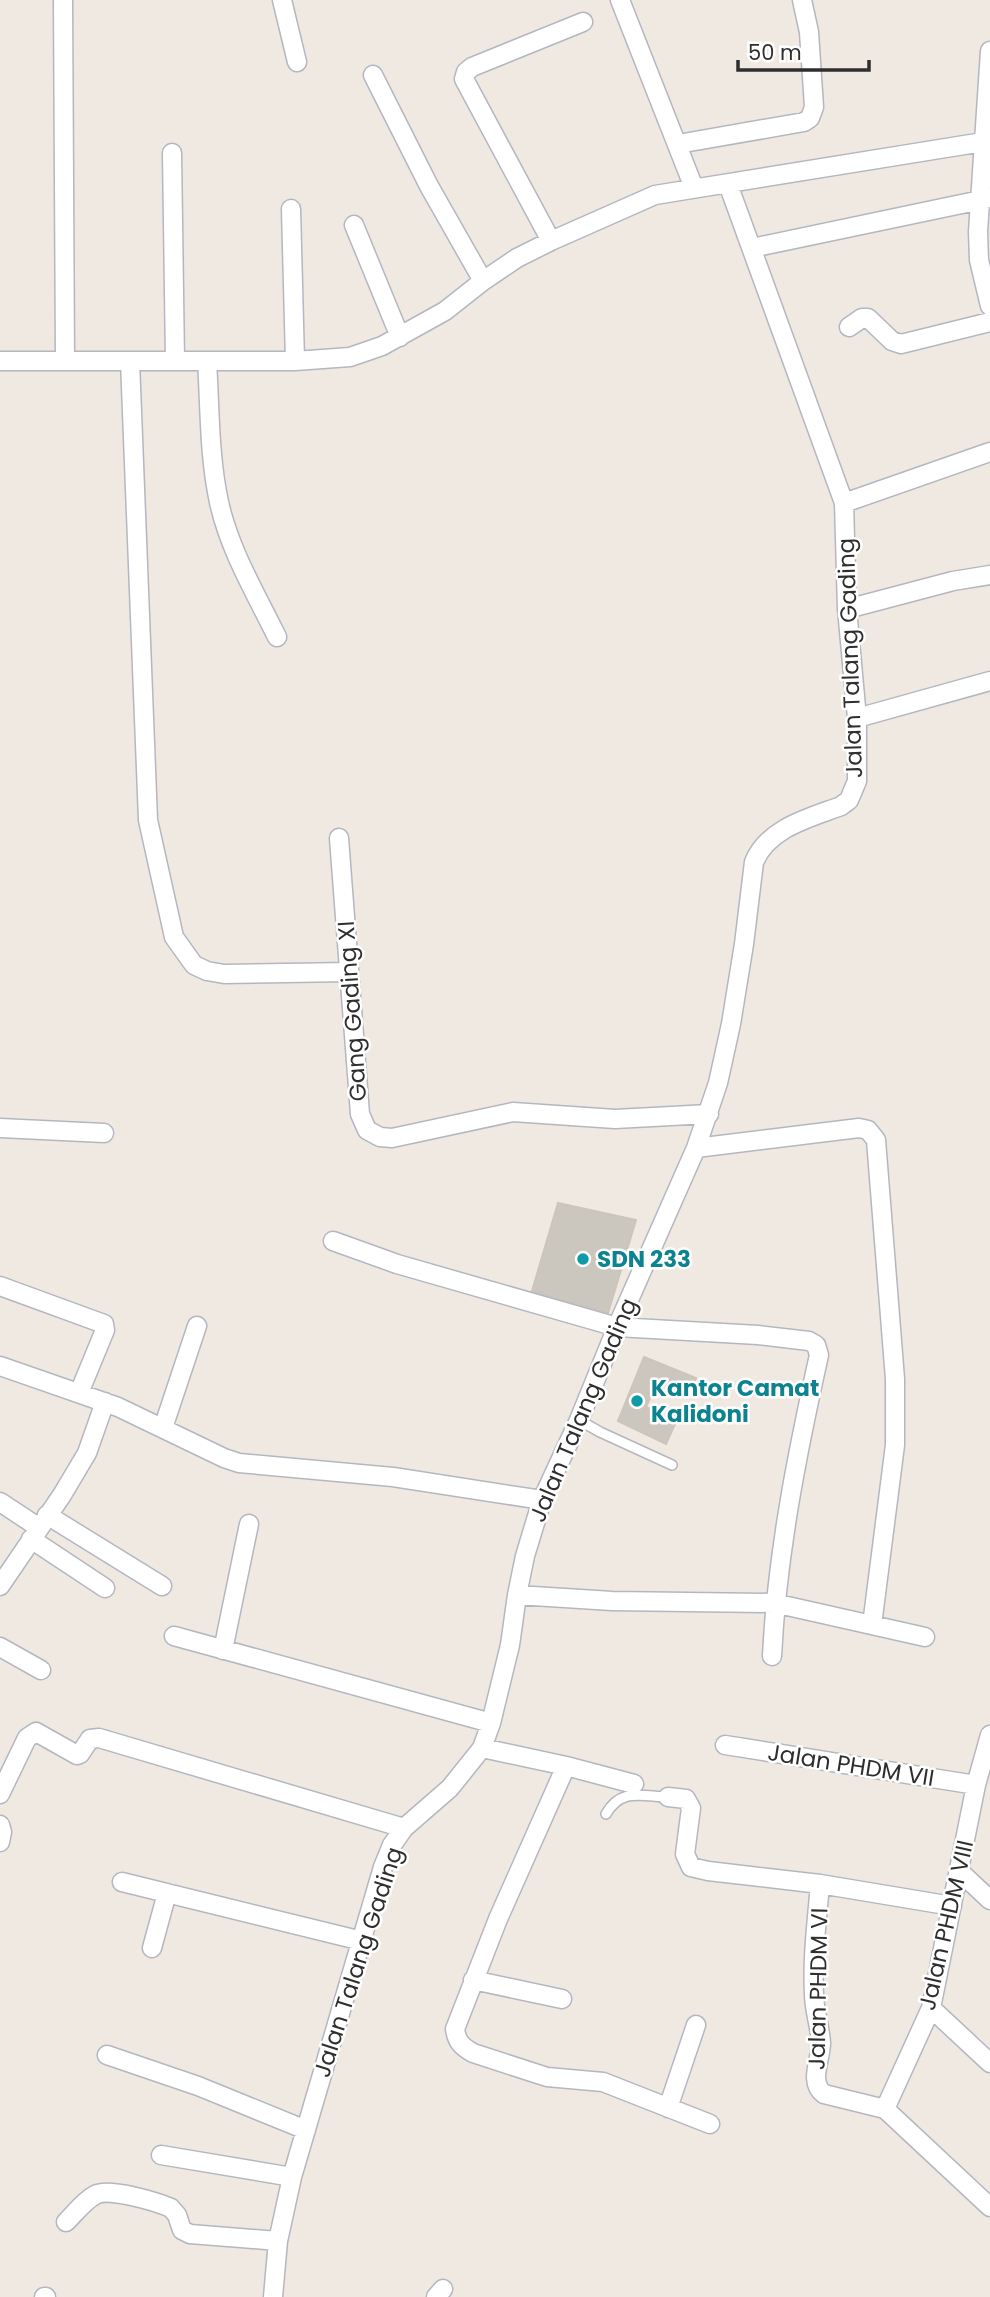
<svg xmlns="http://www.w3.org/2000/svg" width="990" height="2297" font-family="Poppins,sans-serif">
  <rect width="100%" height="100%" fill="#efe9e1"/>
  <path fill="#cbc7bf" stroke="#cbc5ba" stroke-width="2" d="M558 1203 636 1220 608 1313 532 1291Z
    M644 1357 696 1378 689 1396 657 1382 646 1407 676 1422 666 1444 618 1421Z"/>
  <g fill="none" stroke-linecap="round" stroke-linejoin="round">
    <g stroke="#b4b7c1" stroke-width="12">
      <path id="lane" d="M579 1420 600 1432 672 1465
        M606 1814C621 1788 640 1796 668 1797"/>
    </g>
    <g stroke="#b4b7c1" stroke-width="21">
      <path id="street" d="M63 0 65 361
        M282 0 297 62
        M620 0 694 188
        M990 51 978 232 979 260 990 306
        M373 75 429 186 483 281
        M678 144 804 122 810 118 814 107 809 32 802 0
        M172 153 175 361
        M291 209 295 361
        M354 225 400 337
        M551 241 464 79 466 72 472 67 583 22
        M752 248 990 198
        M849 327 862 318H868L892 341 901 344 990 322
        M0 361H295L350 357 382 346 445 311 483 281 517 258 551 241 655 195 983 142
        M130 361 148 820 174 937 194 965 207 971 224 974 349 972
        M207 361C210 408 209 456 219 502 229 549 256 594 277 637
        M844 503 990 452
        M847 609 953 581 990 575
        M857 718 990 681
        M339 838 360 1114 367 1130 380 1137 392 1138 513 1112 615 1119 709 1114
        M0 1128 104 1133
        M696 1148 859 1128 868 1130 876 1140 895 1379V1445L872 1625
        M333 1241 397 1264 617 1327 758 1335 809 1341 816 1345 819 1355C797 1454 777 1554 772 1656
        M0 1286 104 1324 105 1330 79 1393
        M0 1366 118 1407 224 1458 239 1463 393 1477 542 1500
        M163 1428 197 1326
        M0 1502 38 1527
        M47 1515 162 1586
        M31 1539 105 1588
        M0 1586 62 1495 87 1453 105 1402
        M517 1595 612 1601 774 1603 925 1637
        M174 1636 491 1723
        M0 1647 41 1670
        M223 1650 249 1524
        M725 1745 976 1785
        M482 1748 566 1766 634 1784
        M566 1766 498 1919 455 2029C457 2042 461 2046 473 2053L547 2077 603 2082 710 2124
        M0 1794 27 1738 36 1732 77 1755 80 1754 90 1739 99 1738 404 1828
        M668 1797 686 1799 691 1808 685 1854 691 1867 708 1871 820 1884 952 1906
        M0 1825 2 1832 0 1842
        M959 1871 990 1900
        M122 1882 362 1941
        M820 1884C817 1921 812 1957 814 1994 814 2010 820 2026 821 2043 821 2060 808 2082 824 2094L885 2109 990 2207
        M152 1948 167 1893
        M473 1980 562 1999
        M931 2008 990 2063
        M107 2055 198 2086 306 2130
        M668 2108 696 2025
        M885 2109 931 2008 976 1785 990 1735
        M161 2155 292 2177
        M66 2222C75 2213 84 2201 95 2195 108 2187 157 2202 171 2208L177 2215 182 2230 190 2234 278 2241
        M44 2297H46
        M273 2297 278 2241 292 2177 383 1867 392 1845 404 1828 450 1788 482 1748 491 1723 510 1645 517 1595 525 1556 542 1500 579 1420 617 1327 696 1148 718 1083 731 1024 744 944 754 862C768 828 809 818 841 806L849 800 857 781V718L847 609 844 503 728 184
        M436 2297 443 2289"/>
    </g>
    <use href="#lane" stroke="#fff" stroke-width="9"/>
    <use href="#street" stroke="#fff" stroke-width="18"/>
  </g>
  <g fill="#0f9aa8" stroke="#fff" stroke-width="2.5">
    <circle cx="583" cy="1259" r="7"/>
    <circle cx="637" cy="1401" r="7"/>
  </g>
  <g text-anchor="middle" stroke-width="5" stroke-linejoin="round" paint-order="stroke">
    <g font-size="23" fill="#2e2e2e" stroke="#fff">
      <text transform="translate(850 658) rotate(-92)" y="8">Jalan Talang Gading</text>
      <text transform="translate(352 1011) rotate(-94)" y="8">Gang Gading XI</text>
      <text transform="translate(583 1410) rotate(-67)" y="8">Jalan Talang Gading</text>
      <text transform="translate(851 1765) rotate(9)" y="8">Jalan PHDM VII</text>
      <text transform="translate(946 1925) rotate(-77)" y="8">Jalan PHDM VIII</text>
      <text transform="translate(358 1962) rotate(-72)" y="8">Jalan Talang Gading</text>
      <text transform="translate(818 1989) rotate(-89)" y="8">Jalan PHDM VI</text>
    </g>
    <g font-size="23" font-weight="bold" fill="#0d838f" stroke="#fff" text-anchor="start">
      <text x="597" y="1267">SDN 233</text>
      <text x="651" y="1396">Kantor Camat<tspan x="651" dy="26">Kalidoni</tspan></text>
    </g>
  </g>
  <path d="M738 60v10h131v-10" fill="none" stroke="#2e2e2e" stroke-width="3.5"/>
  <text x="748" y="60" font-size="21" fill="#2e2e2e" stroke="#ffffff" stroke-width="5" paint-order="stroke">50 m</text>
</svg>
